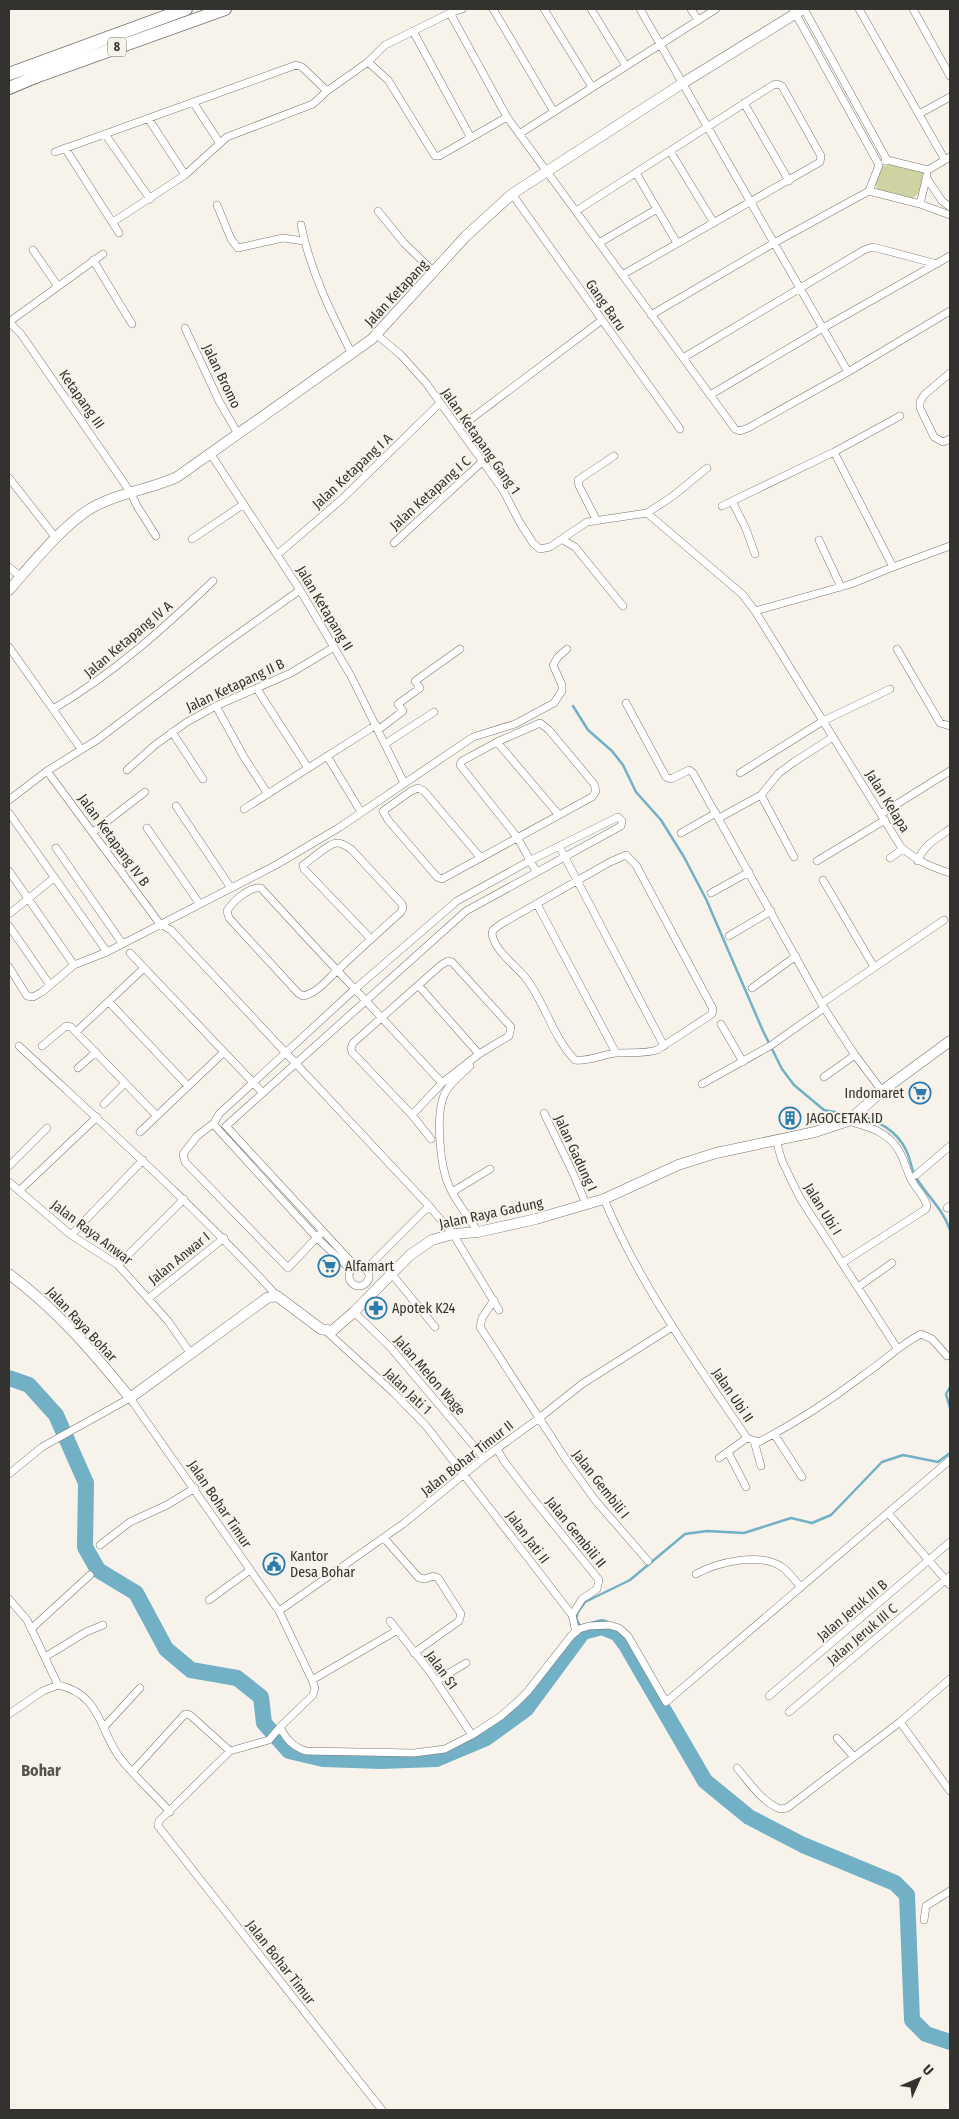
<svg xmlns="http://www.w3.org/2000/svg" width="959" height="2119" font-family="'Fira Sans Condensed',sans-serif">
  <rect width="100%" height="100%" fill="#f7f3eb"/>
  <path fill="#ced3a1" d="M891 164 925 173 919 193 912 199 878 191 875 183 880 167Z"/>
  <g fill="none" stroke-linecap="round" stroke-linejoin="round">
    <path stroke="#72b0c6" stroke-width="2.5" d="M573 706 588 730 612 751 623 765 636 792 661 820 684 857 706 899 763 1031 782 1069 794 1085 824 1110 850 1115
      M858 1116C878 1120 897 1131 906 1150 911 1160 911 1170 917 1179 928 1197 943 1209 950 1230
      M950 1387 946 1394 950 1408
      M583 1632 576 1618 578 1612 585 1602 630 1580 685 1534 707 1531 744 1533 791 1518 812 1523 831 1515 882 1462 903 1455 938 1462 950 1453"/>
    <path stroke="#72b0c6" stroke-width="16" d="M9 1378 29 1385 56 1415 86 1483 85 1547 98 1570 136 1593 166 1649 191 1670 237 1678 261 1697 264 1723 289 1751 323 1759 381 1761 436 1759 486 1738 526 1709 583 1632 602 1627 617 1633 626 1645 705 1781 749 1817 803 1845 895 1883 907 1895 912 2020 926 2034 950 2042"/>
    <g stroke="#7b7771" stroke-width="8">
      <path id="street" d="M462 9 450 13 385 45 368 62 388 80 435 156H439L507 117
        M493 9 554 112
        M544 9 592 87
        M591 9 626 66
        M640 9 848 372
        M691 9 698 20
        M804 9 887 160
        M859 9 945 160
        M913 9 950 76
        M450 13 507 117 735 429 740 431 748 428 848 372 950 311
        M413 31 471 138
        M193 102 219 142
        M744 103 789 181
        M919 114 950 97
        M148 118 185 175
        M105 134 150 199
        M519 134 716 9
        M65 148 119 233
        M670 151 714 223
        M55 152 296 65 302 67 327 91
        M885 161 887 160 928 170
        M928 170 950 157
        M636 173 677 243
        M926 177 942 201 950 207
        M869 191 920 204 950 215
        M512 194 680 429
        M920 204 927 175
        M217 205 231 239 238 248 283 238 304 241
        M378 211 404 243 434 272
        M576 211 773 85 777 84 782 86 821 156 820 162 622 275
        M113 222 185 175 227 137 313 104 327 91 368 62
        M301 225C310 270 331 313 352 354
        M599 243 657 209
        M33 250 57 285
        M93 260 132 324
        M651 315 774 243 869 191 879 165 793 9
        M9 322 21 334 131 493 137 506 156 536
        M9 322 103 254
        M185 328 219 401 238 434
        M377 335 401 355 426 383 503 490 520 523 533 543 540 549 550 547 587 522 647 513 673 496 707 468
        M683 358 864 250 873 247 937 264
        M950 373 924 395 920 402V408L934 437 943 442 950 439
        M710 395 823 328 950 256
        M459 428 602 320
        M834 452 893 567 950 546
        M210 453 300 590 351 676 404 783
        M9 478 56 538
        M732 501 746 529 755 554
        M722 506 834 452 900 416
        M647 513 742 594 755 611 901 847C917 861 931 867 950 873
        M597 521 579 486 578 480 614 456
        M192 539 244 504
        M563 540 575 547 623 606
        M819 540 841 587
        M394 543 483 461
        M278 554 342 499 440 403
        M9 567 21 577
        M755 611 851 584 893 567
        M9 647 81 749
        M897 649 940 723 950 726
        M257 689 308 768
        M626 703 666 777 671 779 689 770 693 773 824 1008 855 1055 882 1091
        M216 706 245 759 268 794
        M53 709C113 674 163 629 213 581
        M378 730 403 711 398 704 420 688 415 681 460 649
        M172 732 203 779
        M497 742 559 815
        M385 744 434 712
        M327 756 361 812
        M127 770 155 745 187 722 216 706 291 673 334 647
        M47 771 160 924 171 930 429 1206 453 1234 499 1310
        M740 773 823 721 890 689
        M761 795 794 857
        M9 800 47 771 97 740 224 644 300 590
        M176 806 231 888
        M244 809 376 725
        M9 813 107 952
        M881 814 950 771
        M719 818 761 795 779 773 794 762 833 737
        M147 828 199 903
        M93 832 145 792
        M681 833 716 813
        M559 846 664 1046
        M56 848 122 943
        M626 855 636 865 713 1009 712 1014 657 1050C644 1054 631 1052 617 1053 603 1054 589 1062 575 1060 552 1036 545 1002 525 977 514 964 495 951 492 934L493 930 501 924 610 862Z
        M480 857 424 791 418 788 411 791 383 811 388 820 437 877 442 879 592 797 596 791 594 784 549 730 540 723 497 742 462 761 460 765 517 837 536 871
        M890 858 903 849
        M817 861 885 820
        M918 861C922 846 939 837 950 829
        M9 871 74 965
        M823 880 874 967
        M711 893 749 872
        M537 904 616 1053
        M9 914 54 878
        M9 926 50 985
        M729 936 771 911
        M371 939 304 869 303 865C311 860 329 843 337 843 343 843 348 847 352 850L402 904 403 908 401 912C380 931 360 949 340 968 328 978 318 993 303 996L298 993 229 918 227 911C232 902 250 886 261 888 292 922 323 956 355 989L442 1083
        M130 953 262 1092
        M9 967 27 996 33 997 42 992 74 965 107 952 276 865 340 827 473 737 515 724 554 703 562 691V685L553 665 558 657 567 649
        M419 986 479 1054
        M752 988 796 956
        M109 1002 188 1086
        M822 1003 944 920
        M721 1024 743 1062
        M76 1032 143 969
        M19 1046C107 1128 196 1207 277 1296
        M42 1046 66 1026 71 1027 157 1116
        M470 1066C461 1075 447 1085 443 1098 436 1119 440 1166 449 1186 456 1202 469 1217 478 1232
        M78 1068 96 1052
        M824 1077 855 1055
        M702 1084 770 1046 824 1008
        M104 1104 125 1083
        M544 1113 572 1171 586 1204
        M412 1115 442 1083 479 1054 509 1036 511 1027 452 962 448 961 441 965 353 1043 351 1048 352 1052 412 1115 431 1139
        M214 1123 197 1136 183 1154 185 1162 288 1268 320 1234
        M140 1132 224 1052
        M776 1140 782 1161 800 1198 897 1348
        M9 1166 47 1128
        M916 1175 950 1146
        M9 1182 71 1235 118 1265 168 1321 191 1354
        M19 1191 97 1117
        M452 1192 490 1169
        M604 1199C640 1285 695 1361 747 1438L759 1442C797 1422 831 1400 865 1374 886 1360 898 1346 921 1334L932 1339 947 1356
        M947 1208 950 1206
        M71 1235 143 1160
        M842 1263 926 1209 927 1206C925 1197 918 1191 913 1183 907 1173 905 1161 899 1151 888 1131 868 1127 848 1121
        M118 1265 184 1199
        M349 1276a10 10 0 1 1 20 0a10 10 0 1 1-20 0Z
        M350 1269 317 1238 215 1126 214 1123 219 1114 355 989 457 901 531 860 618 817 622 821 621 826 466 911 226 1126 355 1266
        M366 1269 429 1206
        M391 1273 435 1327
        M858 1287 892 1263
        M149 1298 224 1238
        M494 1300 482 1318 480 1327 567 1461 595 1500 648 1561
        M354 1312 391 1348 484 1458
        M326 1331 394 1393 427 1427 572 1615
        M774 1434 802 1477
        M754 1441 761 1466
        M497 1449 504 1461 534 1500 599 1580 597 1589 582 1599 572 1615 576 1632
        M728 1452 746 1487
        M719 1458 747 1438
        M9 1474 42 1447 130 1398 279 1611 312 1680 315 1688 313 1695 280 1727 269 1740 230 1751 159 1821 158 1826 382 2110
        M888 1513 950 1585
        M384 1538 419 1578 425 1579 433 1576 438 1578 461 1614 459 1621 414 1653
        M100 1545 130 1522 167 1505 195 1488
        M696 1574C718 1562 760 1552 782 1567 789 1572 795 1581 801 1587
        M9 1599 27 1620 58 1685
        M209 1600 250 1570
        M279 1611 403 1524 484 1458 538 1419 582 1384 672 1327
        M390 1621 430 1672 472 1735
        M31 1629 90 1575
        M45 1657 86 1632 103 1625
        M312 1680 396 1631
        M436 1681 466 1663
        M769 1696 950 1542
        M789 1712 950 1576
        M9 1714 43 1691 58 1685C101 1694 99 1730 120 1758 135 1777 154 1794 170 1812
        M900 1722 950 1791
        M105 1726 140 1688
        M280 1727C286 1739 293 1747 306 1751L414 1753 445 1749 472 1735 501 1716 516 1703 528 1691 571 1636 579 1629 589 1626 609 1625 619 1628 628 1636 666 1702 950 1460
        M837 1738 853 1756
        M737 1768C749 1782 762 1802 780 1809L787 1808 900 1722 950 1679
        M132 1772 185 1714 190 1715 230 1751
        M924 1920 926 1906 950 1891"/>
    </g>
    <g stroke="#7b7771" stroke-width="11">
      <path id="secondary" d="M9 590C31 565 68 519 97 505 123 492 151 489 177 477L372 339 466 236 512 194 683 83 803 9
        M9 1274C56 1309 93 1352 130 1398L267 1298 277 1296 321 1329 332 1331 354 1312 410 1255 432 1240 453 1234 478 1232 536 1219 604 1199 678 1165 716 1153 815 1132 848 1121 882 1091 950 1041"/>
    </g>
    <g stroke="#7b7771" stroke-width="14">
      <path id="highway" d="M9 74 186 9
        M9 88 35 77 225 9"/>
    </g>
    <use href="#street" stroke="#fff" stroke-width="7"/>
    <use href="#secondary" stroke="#fff" stroke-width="10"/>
    <use href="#highway" stroke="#fff" stroke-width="12"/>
  </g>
  <defs>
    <g id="supermarket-ring" transform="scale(1.125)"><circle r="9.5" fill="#f7f3eb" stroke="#2b7bad" stroke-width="1.5"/><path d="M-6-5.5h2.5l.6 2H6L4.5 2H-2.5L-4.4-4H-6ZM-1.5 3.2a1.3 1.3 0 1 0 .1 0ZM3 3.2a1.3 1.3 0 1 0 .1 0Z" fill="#2b7bad"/></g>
    <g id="building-ring" transform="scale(1.125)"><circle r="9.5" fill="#f7f3eb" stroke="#2b7bad" stroke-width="1.5"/><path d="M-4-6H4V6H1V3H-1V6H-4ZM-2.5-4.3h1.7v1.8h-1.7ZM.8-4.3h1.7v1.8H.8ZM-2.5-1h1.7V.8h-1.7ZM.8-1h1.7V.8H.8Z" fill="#2b7bad"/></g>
    <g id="pharmacy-ring" transform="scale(1.125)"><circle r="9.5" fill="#f7f3eb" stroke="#2b7bad" stroke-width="1.5"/><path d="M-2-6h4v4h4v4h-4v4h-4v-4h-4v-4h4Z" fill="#2b7bad"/></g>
    <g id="civic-ring" transform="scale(1.125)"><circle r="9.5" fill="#f7f3eb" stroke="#2b7bad" stroke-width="1.5"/><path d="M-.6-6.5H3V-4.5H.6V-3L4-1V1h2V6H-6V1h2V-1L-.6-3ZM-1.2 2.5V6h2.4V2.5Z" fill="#2b7bad"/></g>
  </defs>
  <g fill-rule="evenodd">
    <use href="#supermarket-ring" x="920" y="1093"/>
    <use href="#building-ring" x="790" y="1118"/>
    <use href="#supermarket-ring" x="329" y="1266"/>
    <use href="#pharmacy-ring" x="376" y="1308"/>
    <use href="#civic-ring" x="274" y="1564"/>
  </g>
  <g text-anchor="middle" stroke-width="4" stroke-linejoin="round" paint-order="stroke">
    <rect fill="#f7f3eb" stroke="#6e6c67" stroke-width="1" x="108" y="37.5" width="18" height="19" rx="4"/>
    <g font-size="12" font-weight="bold" fill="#34322f">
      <text x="117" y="51">8</text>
    </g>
    <g font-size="14" fill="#34322f" stroke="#f7f3eb">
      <text transform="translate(396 293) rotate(-47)" y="5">Jalan Ketapang</text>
      <text transform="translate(606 305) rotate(55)" y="5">Gang Baru</text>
      <text transform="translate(222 376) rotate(64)" y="5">Jalan Bromo</text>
      <text transform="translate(82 399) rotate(55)" y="5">Ketapang III</text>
      <text transform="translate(481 441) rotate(55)" y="5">Jalan Ketapang Gang 1</text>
      <text transform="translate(352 471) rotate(-43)" y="5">Jalan Ketapang I A</text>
      <text transform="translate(430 493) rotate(-42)" y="5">Jalan Ketapang I C</text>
      <text transform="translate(325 608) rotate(59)" y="5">Jalan Ketapang II</text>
      <text transform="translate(128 639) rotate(-40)" y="5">Jalan Ketapang IV A</text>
      <text transform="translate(235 685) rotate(-25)" y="5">Jalan Ketapang II B</text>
      <text transform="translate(888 801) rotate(58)" y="5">Jalan Kelapa</text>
      <text transform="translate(114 840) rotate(54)" y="5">Jalan Ketapang IV B</text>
      <text transform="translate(576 1153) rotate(65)" y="5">Jalan Gadung I</text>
      <text transform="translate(823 1209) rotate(58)" y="5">Jalan Ubi I</text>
      <text transform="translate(491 1213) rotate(-12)" y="5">Jalan Raya Gadung</text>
      <text transform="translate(92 1232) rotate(37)" y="5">Jalan Raya Anwar</text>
      <text transform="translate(179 1258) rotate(-39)" y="5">Jalan Anwar I</text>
      <text transform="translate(82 1324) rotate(47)" y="5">Jalan Raya Bohar</text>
      <text transform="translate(430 1375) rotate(49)" y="5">Jalan Melon Wage</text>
      <text transform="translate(408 1391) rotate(44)" y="5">Jalan Jati 1</text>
      <text transform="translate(733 1395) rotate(56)" y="5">Jalan Ubi II</text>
      <text transform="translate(467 1458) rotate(-38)" y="5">Jalan Bohar Timur II</text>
      <text transform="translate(601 1484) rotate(52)" y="5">Jalan Gembili I</text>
      <text transform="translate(220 1504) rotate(56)" y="5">Jalan Bohar Timur</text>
      <text transform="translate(576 1532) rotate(51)" y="5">Jalan Gembili II</text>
      <text transform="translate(528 1537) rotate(53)" y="5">Jalan Jati II</text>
      <text transform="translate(852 1610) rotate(-40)" y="5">Jalan Jeruk III B</text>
      <text transform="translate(862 1634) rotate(-40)" y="5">Jalan Jeruk III C</text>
      <text transform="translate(442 1670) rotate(54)" y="5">Jalan S1</text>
      <text transform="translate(281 1962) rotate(52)" y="5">Jalan Bohar Timur</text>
    </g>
    <g font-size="14" fill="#34322f" stroke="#f7f3eb" text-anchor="start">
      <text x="904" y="1098" text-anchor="end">Indomaret</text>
      <text x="806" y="1123">JAGOCETAK.ID</text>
      <text x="345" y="1271">Alfamart</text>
      <text x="392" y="1313">Apotek K24</text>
      <text x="290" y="1561">Kantor<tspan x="290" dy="16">Desa Bohar</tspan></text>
    </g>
    <g font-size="16" font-weight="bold" fill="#56534d" stroke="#f7f3eb">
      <text x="41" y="1776">Bohar</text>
    </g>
  </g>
  <rect width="959" height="2119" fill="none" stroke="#34322f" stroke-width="20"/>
  <g transform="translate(919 2079) rotate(45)" stroke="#f7f3eb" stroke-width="4" paint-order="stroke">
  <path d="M0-4L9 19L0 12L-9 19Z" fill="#34322f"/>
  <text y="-8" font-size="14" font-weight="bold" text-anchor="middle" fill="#34322f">U</text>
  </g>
</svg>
